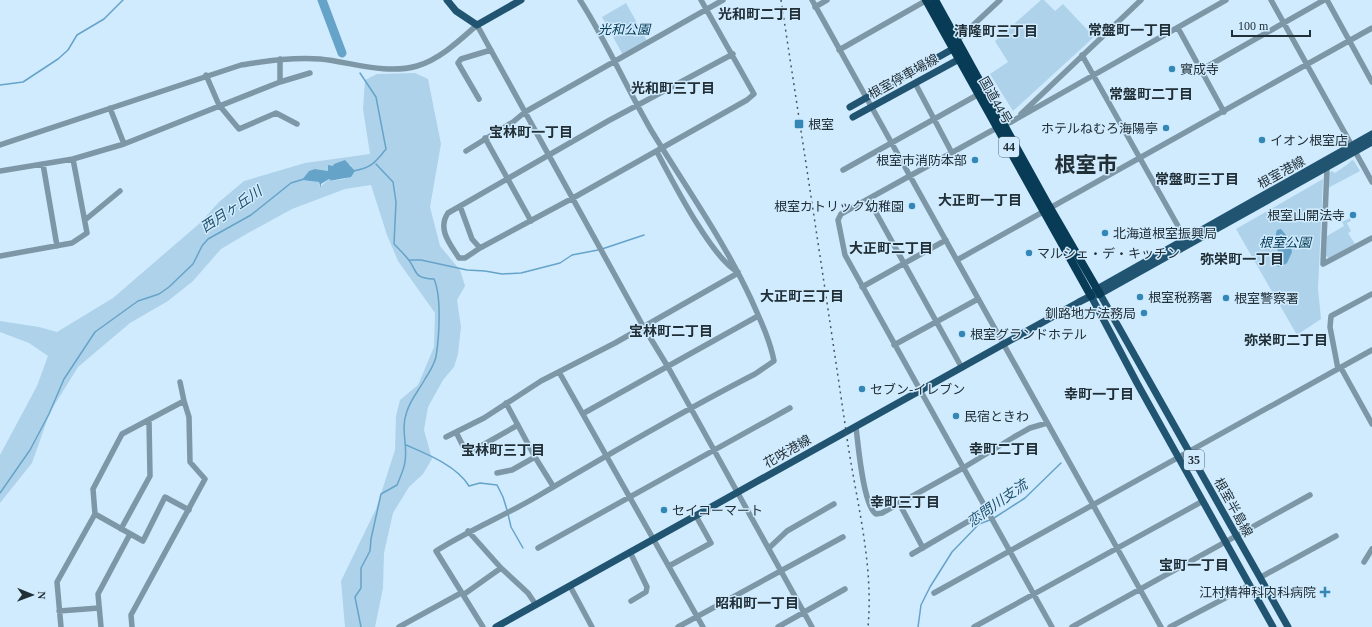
<svg xmlns="http://www.w3.org/2000/svg" width="1372" height="627" font-family="'Times New Roman','Noto Sans JP',serif">
  <rect width="100%" height="100%" fill="#d0ebfe"/>
  <path fill="#aed2ea" fill-rule="evenodd" d="M1041 0H1044L1055 11 1063 4 1094 37 1013 111 990 74 1008 62 995 41Z
    M626 3 647 41 623 55 602 17Z
    M415 73 428 79 441 144 430 207 440 246 460 270 465 286 457 300 461 327 458 354 454 367 443 380 428 407 424 430 432 459 423 474 409 487 393 513 384 553 383 588 375 627H345L341 581 376 509 395 450 396 416 400 400 418 385 434 347 435 313 398 261 387 235 371 185 345 189 292 209 248 233 221 249 193 281 168 301 130 323 78 367 50 412 32 463 0 503V455L37 386 48 356 29 343 0 332V321L39 327 57 332 113 298 200 223 219 202 244 181 305 163 370 154 363 109 365 80 377 74ZM337 163 351 165V168L345 179 330 181 331 179H329L320 187 319 182 302 180 315 169 328 171Z
    M1352 160 1354 161 1360 171 1328 188 1329 173 1332 171 1335 173 1348 164Z
    M1323 179 1318 289 1321 319 1297 335 1236 229Z
    M1350 218 1351 221 1347 223 1351 231 1348 233 1355 244 1329 258 1326 256 1327 236 1344 226 1342 222Z"/>
  <path fill="#66a3c9" d="M345 160 355 171 351 177 329 181 331 180 329 179 321 184V188L319 182 302 180 309 171 315 169 328 171V165L333 166 334 164Z
    M1281 229 1289 239 1292 252 1287 263 1280 267 1277 266 1275 259 1278 256C1278 247 1274 237 1277 230Z"/>
  <g fill="none" stroke-linecap="round" stroke-linejoin="round">
    <path stroke="#66a3c9" stroke-width="1.5" d="M0 85 23 82 58 59 68 50 77 35 104 19 123 0
      M353 171C371 168 375 163 386 149L376 97 360 73
      M602 249 644 235
      M410 260H421L467 270 485 271 502 274 521 273 560 263 572 255 598 250
      M406 445C427 454 457 466 469 486L480 483 497 485 503 497 507 510
      M0 493 30 450 49 414 64 379 95 332 138 301 159 294 169 287 193 264 202 246 208 239 251 215 291 183 304 179
      M508 514 511 527 523 548
      M994 518 1025 498 1061 463
      M361 627 355 597 361 588V568L370 551 371 539 381 494 397 485C400 478 404 469 405 462 408 443 400 430 407 411 411 399 419 390 425 379 429 373 434 364 436 357 439 338 442 297 434 279 412 278 418 271 408 259 404 254 399 249 394 244L396 202 393 182 376 164
      M918 627 921 605 930 587 952 552 979 524 990 520"/>
    <path stroke="#66a3c9" stroke-width="9" d="M322 0 342 53"/>
    <path stroke="#7d97a7" stroke-width="5.5" d="M701 0 754 94 747 100 573 198 480 248 465 258H459C450 244 437 229 448 213L608 121 733 54
      M812 0 1161 627
      M1271 0 1372 182
      M1327 0 1372 82
      M815 7 827 0
      M1178 28 1224 112
      M955 42 1000 0
      M839 50 927 0
      M1082 55 1187 242
      M1201 70 1324 0
      M206 75 219 105 239 129 276 113 297 124
      M280 82 310 73
      M915 83 952 153
      M479 99 458 63 461 59 491 50
      M110 108 124 144
      M1021 114 1141 0
      M485 138 531 221
      M0 145 241 65C268 61 293 57 320 59 351 62 386 75 417 66 440 59 459 41 477 25L643 326 668 367 812 627
      M466 151 513 122 525 112 723 0
      M657 152C672 180 712 259 738 272
      M43 164 57 246
      M1327 168 1323 264 1372 238
      M843 170 979 94
      M0 171 73 159 124 144 280 82V59
      M869 200 962 368
      M460 206 472 239 480 248
      M85 220 120 191
      M0 256 72 243 87 233 73 159
      M957 260 1372 28
      M862 287 946 240
      M894 345 978 299
      M1341 368 1372 424
      M1338 369 1330 327 1331 316 1372 294
      M559 372 703 627
      M180 382 184 401
      M506 403 535 457 553 486
      M584 413 758 316
      M856 427C858 443 863 506 876 514L882 513 963 468 1014 437 1030 428 1047 423
      M456 432 466 452 474 450 518 425
      M446 437 484 418 541 381 615 343 738 273
      M497 473 512 470 535 457
      M899 503 923 548
      M95 514 143 541 165 497 189 510
      M121 529 150 476 149 420
      M468 531 501 568 528 593 536 605
      M538 548 790 408
      M769 548 787 531 834 504
      M630 552 647 587 646 592 631 601
      M912 554 986 511
      M1364 562 1372 549
      M669 566 711 543 696 516
      M1261 577 1336 536
      M570 586 592 627
      M934 593 1372 350
      M463 595 501 568
      M59 611 99 608
      M61 627 57 582 95 514 93 489 122 434 184 401 189 417 190 462 205 479 131 615 132 627
      M101 627 98 594 130 534
      M399 627 461 593
      M483 627 436 551C469 530 504 516 538 496 609 454 681 412 755 374L774 361C770 340 760 319 751 299 723 239 685 186 651 130 626 87 607 42 580 0
      M678 627 843 537
      M778 627 845 589
      M974 627 1203 501
      M1052 627 845 255 838 220 841 214 991 131 1011 122 1226 0
      M1072 627 1310 495
      M1170 627 1250 585"/>
    <path stroke="#215471" stroke-width="7" d="M447 0 456 11 477 25 521 0
      M850 107 958 46
      M853 117 963 57
      M1094 292 1097 289 1372 134
      M1100 294 1288 627
      M1091 296 1137 383 1273 627
      M496 627 1079 302 1091 296 1100 294 1372 142"/>
    <path stroke="#083b55" stroke-width="8" d="M926 0 1091 296
      M935 0 1046 201 1100 294"/>
    <path stroke="#475863" stroke-width="1.5" stroke-dasharray="2 4" stroke-linecap="butt" d="M781 0C803 144 825 287 846 431 855 497 874 561 868 627"/>
  </g>
  <g fill="#3287b7" stroke="#d0ebfe" stroke-width="1.5">
    <circle cx="1172" cy="69" r="4"/>
    <rect x="794" y="119" width="10" height="10" rx="2"/>
    <circle cx="1166" cy="128" r="4"/>
    <circle cx="1262" cy="140" r="4"/>
    <circle cx="975" cy="160" r="4"/>
    <circle cx="912" cy="206" r="4"/>
    <circle cx="1353" cy="215" r="4"/>
    <circle cx="1105" cy="233" r="4"/>
    <circle cx="1029" cy="253" r="4"/>
    <circle cx="1140" cy="297" r="4"/>
    <circle cx="1226" cy="298" r="4"/>
    <circle cx="1144" cy="313" r="4"/>
    <circle cx="962" cy="334" r="4"/>
    <circle cx="862" cy="389" r="4"/>
    <circle cx="956" cy="416" r="4"/>
    <circle cx="664" cy="510" r="4"/>
    <path d="M1323 586h4v4h4v4h-4v4h-4v-4h-4v-4h4z"/>
  </g>
  <g text-anchor="middle" stroke-width="3" stroke-linejoin="round" paint-order="stroke">
    <g fill="#d0ebfe" stroke="#566773" stroke-width="1">
      <rect x="999" y="137" width="20" height="20" rx="3"/>
      <rect x="1184" y="450" width="20" height="20" rx="3"/>
    </g>
    <g font-size="12" font-weight="bold" fill="#212f37">
      <text x="1009" y="151">44</text>
      <text x="1194" y="464">35</text>
    </g>
    <g font-size="13" font-style="italic" fill="#013751" stroke="#d0ebfe">
      <text x="624" y="34">光和公園</text>
      <text x="1285" y="247">根室公園</text>
    </g>
    <g font-size="13" fill="#212f37" stroke="#d0ebfe" text-anchor="start">
      <text x="1180" y="74">實成寺</text>
      <text x="808" y="129">根室</text>
      <text x="1158" y="133" text-anchor="end">ホテルねむろ海陽亭</text>
      <text x="1270" y="145">イオン根室店</text>
      <text x="967" y="165" text-anchor="end">根室市消防本部</text>
      <text x="904" y="211" text-anchor="end">根室カトリック幼稚園</text>
      <text x="1345" y="220" text-anchor="end">根室山開法寺</text>
      <text x="1113" y="238">北海道根室振興局</text>
      <text x="1037" y="258">マルシェ・デ・キッチン</text>
      <text x="1148" y="302">根室税務署</text>
      <text x="1234" y="303">根室警察署</text>
      <text x="1136" y="318" text-anchor="end">釧路地方法務局</text>
      <text x="970" y="339">根室グランドホテル</text>
      <text x="870" y="394">セブン-イレブン</text>
      <text x="964" y="421">民宿ときわ</text>
      <text x="672" y="515">セイコーマート</text>
      <text x="1316" y="597" text-anchor="end">江村精神科内科病院</text>
    </g>
    <g font-size="13" fill="#212f37" stroke="#d0ebfe">
      <text transform="translate(903 76) rotate(-29)" y="5">根室停車場線</text>
      <text transform="translate(996 100) rotate(60)" y="5">国道44号</text>
      <text transform="translate(1281 172) rotate(-29)" y="5">根室港線</text>
      <text transform="translate(787 451) rotate(-30)" y="5">花咲港線</text>
      <text transform="translate(1234 507) rotate(61)" y="5">根室半島線</text>
    </g>
    <g font-size="14" font-weight="bold" fill="#212f37" stroke="#d0ebfe">
      <text x="760" y="19">光和町二丁目</text>
      <text x="1130" y="35">常盤町一丁目</text>
      <text x="996" y="36">清隆町三丁目</text>
      <text x="673" y="93">光和町三丁目</text>
      <text x="1151" y="99">常盤町二丁目</text>
      <text x="531" y="137">宝林町一丁目</text>
      <text x="1197" y="184">常盤町三丁目</text>
      <text x="980" y="205">大正町一丁目</text>
      <text x="891" y="253">大正町二丁目</text>
      <text x="1242" y="264">弥栄町一丁目</text>
      <text x="802" y="301">大正町三丁目</text>
      <text x="671" y="336">宝林町二丁目</text>
      <text x="1286" y="345">弥栄町二丁目</text>
      <text x="1099" y="399">幸町一丁目</text>
      <text x="1004" y="454">幸町二丁目</text>
      <text x="503" y="455">宝林町三丁目</text>
      <text x="905" y="507">幸町三丁目</text>
      <text x="1194" y="570">宝町一丁目</text>
      <text x="757" y="608">昭和町一丁目</text>
    </g>
    <g font-size="14" font-style="italic" fill="#20506b" stroke="#d0ebfe">
      <text transform="translate(231 209) rotate(-34)" y="5">西月ヶ丘川</text>
      <text transform="translate(997 503) rotate(-35)" y="5">恋問川支流</text>
    </g>
    <g font-size="21" font-weight="bold" fill="#212f37" stroke="#d0ebfe">
      <text x="1086" y="172">根室市</text>
    </g>
  </g>
  <g transform="translate(32 595) rotate(91)" stroke="#d0ebfe" stroke-width="3" paint-order="stroke">
  <path d="M0-3L7 15L0 10L-7 15Z" fill="#212f37"/>
  <text y="-6" font-size="11" font-weight="bold" text-anchor="middle" fill="#212f37">N</text>
  </g>
  <path d="M1232 30v6h78v-6" fill="none" stroke="#212f37" stroke-width="2"/>
  <text x="1238" y="30" font-size="12" fill="#212f37" stroke="#d0ebfe" stroke-width="3" paint-order="stroke">100 m</text>
</svg>
